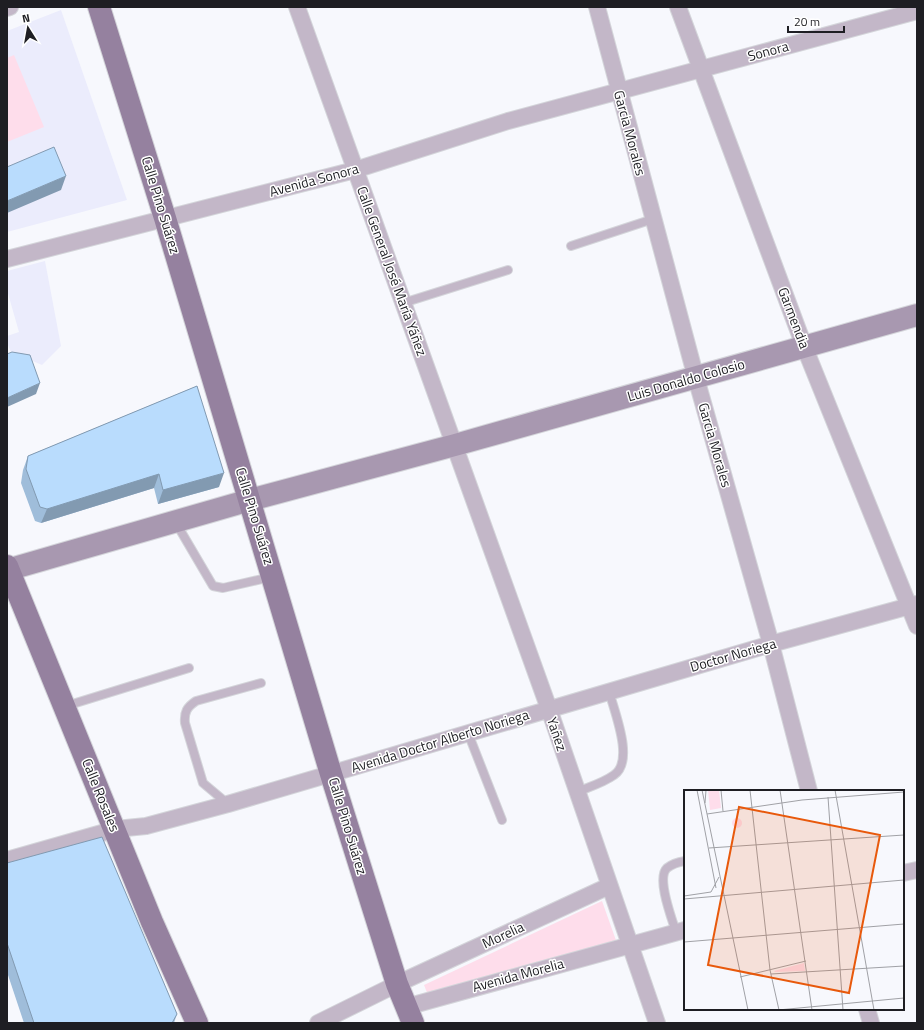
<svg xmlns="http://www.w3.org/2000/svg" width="924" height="1030" font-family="'Titillium Web',sans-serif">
  <rect width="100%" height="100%" fill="#f7f8fd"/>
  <path fill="#ebecfc" d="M61 10 127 200 7 232V31Z
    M45 261 61 346 42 365 11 352 7 343V336L19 332 7 290V271Z"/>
  <path fill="#feddeb" d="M14 55 44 127 7 142V58Z
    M602 901 618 946 428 995 424 985Z"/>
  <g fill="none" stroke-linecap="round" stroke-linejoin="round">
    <g stroke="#d4d5da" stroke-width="10">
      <path id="lane" d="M571 246 653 219
        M403 303 508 270
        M176 523 213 586 223 588 271 577
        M66 706 189 668
        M468 733 502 820
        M577 792C589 787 603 783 614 775 635 761 614 711 609 691
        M228 804 203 783 185 723C184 712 187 707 196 701L261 683
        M676 932C672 919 656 878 667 868 672 864 679 862 685 861"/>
    </g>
    <g stroke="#d4d5da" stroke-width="18">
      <path id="street" d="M297 7 549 709 657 1023
        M597 7 696 378 771 644 809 791
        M678 7 804 346 917 626
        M7 8 10 7
        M7 259 355 170 508 121 917 11
        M7 860 116 829 146 826 228 804 771 644 917 604
        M903 873 917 870
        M406 1007 685 930
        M867 1009 871 1023
        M318 1023 397 984 609 886"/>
    </g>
    <g stroke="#d4d5da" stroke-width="24">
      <path id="secondary" d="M7 570 250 500 455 445 917 315"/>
    </g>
    <g stroke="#d4d5da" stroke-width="24">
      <path id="primary" d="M99 7 165 218 331 774 397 984 413 1023
        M7 566 152 922 197 1023"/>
    </g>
    <use href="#lane" stroke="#c3b7c8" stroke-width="8"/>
    <use href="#street" stroke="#c3b7c8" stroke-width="16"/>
    <use href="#secondary" stroke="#a898b0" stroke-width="22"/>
    <use href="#primary" stroke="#95819f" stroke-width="22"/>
  </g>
  <path fill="#9fbdda" d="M197 386 219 487 158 504 154 488 41 523 35 521 21 483 23 470 28 456Z
    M7 863 177 1014 174 1023H24L7 972Z"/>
  <path fill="#829ab1" d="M66 176 61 190 7 213V201Z
    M40 383 36 394 7 407V398Z
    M224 473 219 487 158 504 163 490Z
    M159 474 154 488 41 523 47 509Z"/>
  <path fill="#b9dcfd" stroke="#829ab1" d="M54 147 66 176 7 201V167Z
    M12 352 30 355 40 383 7 398V354Z
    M197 386 224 473 163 490 159 474 47 509 40 507 26 469 28 456Z
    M102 837 177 1014 172 1023H34L7 943V863Z"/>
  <g text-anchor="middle" stroke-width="3" stroke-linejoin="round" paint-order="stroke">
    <g font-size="14" fill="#1e1e23" stroke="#fff">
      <text transform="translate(768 51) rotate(-15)" y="5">Sonora</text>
      <text transform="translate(630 133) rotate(75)" y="5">Garcia Morales</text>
      <text transform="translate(314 180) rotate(-15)" y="5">Avenida Sonora</text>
      <text transform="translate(161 205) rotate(73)" y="5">Calle Pino Suárez</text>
      <text transform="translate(392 271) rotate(70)" y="5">Calle General José María Yáñez</text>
      <text transform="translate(794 318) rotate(69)" y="5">Garmendia</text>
      <text transform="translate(686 380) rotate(-16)" y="5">Luis Donaldo Colosio</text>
      <text transform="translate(715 445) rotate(74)" y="5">Garcia Morales</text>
      <text transform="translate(255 516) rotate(73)" y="5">Calle Pino Suárez</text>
      <text transform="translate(733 655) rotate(-16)" y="5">Doctor Noriega</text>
      <text transform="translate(557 734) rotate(71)" y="5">Yañez</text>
      <text transform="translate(440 741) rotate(-17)" y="5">Avenida Doctor Alberto Noriega</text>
      <text transform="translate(101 795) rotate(68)" y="5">Calle Rosales</text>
      <text transform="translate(348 826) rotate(73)" y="5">Calle Pino Suárez</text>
      <text transform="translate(503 935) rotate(-25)" y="5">Morelia</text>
      <text transform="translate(518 975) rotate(-15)" y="5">Avenida Morelia</text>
    </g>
  </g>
  <g transform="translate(684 790)">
    <rect width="220" height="220" fill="#f7f8fd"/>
    <path d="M24 0H35L37 18 26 20ZM48 33a5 5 0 1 1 10 0a5 5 0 1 1-10 0ZM120 173 121 181 91 182 90 181Z" fill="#feddeb"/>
    <path fill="none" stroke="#a0a1a6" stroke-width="1" d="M13 0 32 98M18 0 64 220M37 0 39 21M66 0 86 180 95 220M96 0 128 220M151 0 190 220M144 7 159 220M21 13 22 0M23 24 118 10 220 2M25 58 220 45M0 106 27 102 35 87M0 109 220 90M0 152 220 134M87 184 220 176M56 187 122 171M94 220 220 208"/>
    <path fill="#e8590c" fill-opacity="0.15" stroke="#e8590c" stroke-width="2" d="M55 17 196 45 165 203 24 175Z"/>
    <rect width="220" height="220" fill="none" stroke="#1e1e23" stroke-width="2"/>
  </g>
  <rect width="924" height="1030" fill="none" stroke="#1e1e23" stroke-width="16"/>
  <g transform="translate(28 28) rotate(349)" stroke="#ffffff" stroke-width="3" paint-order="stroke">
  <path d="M0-3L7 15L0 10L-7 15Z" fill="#1e1e23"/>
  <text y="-6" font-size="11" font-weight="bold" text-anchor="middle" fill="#1e1e23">N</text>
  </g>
  <path d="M788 26v6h56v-6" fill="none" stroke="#1e1e23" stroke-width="2"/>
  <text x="794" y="26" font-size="12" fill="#1e1e23" stroke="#ffffff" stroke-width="3" paint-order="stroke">20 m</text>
</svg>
